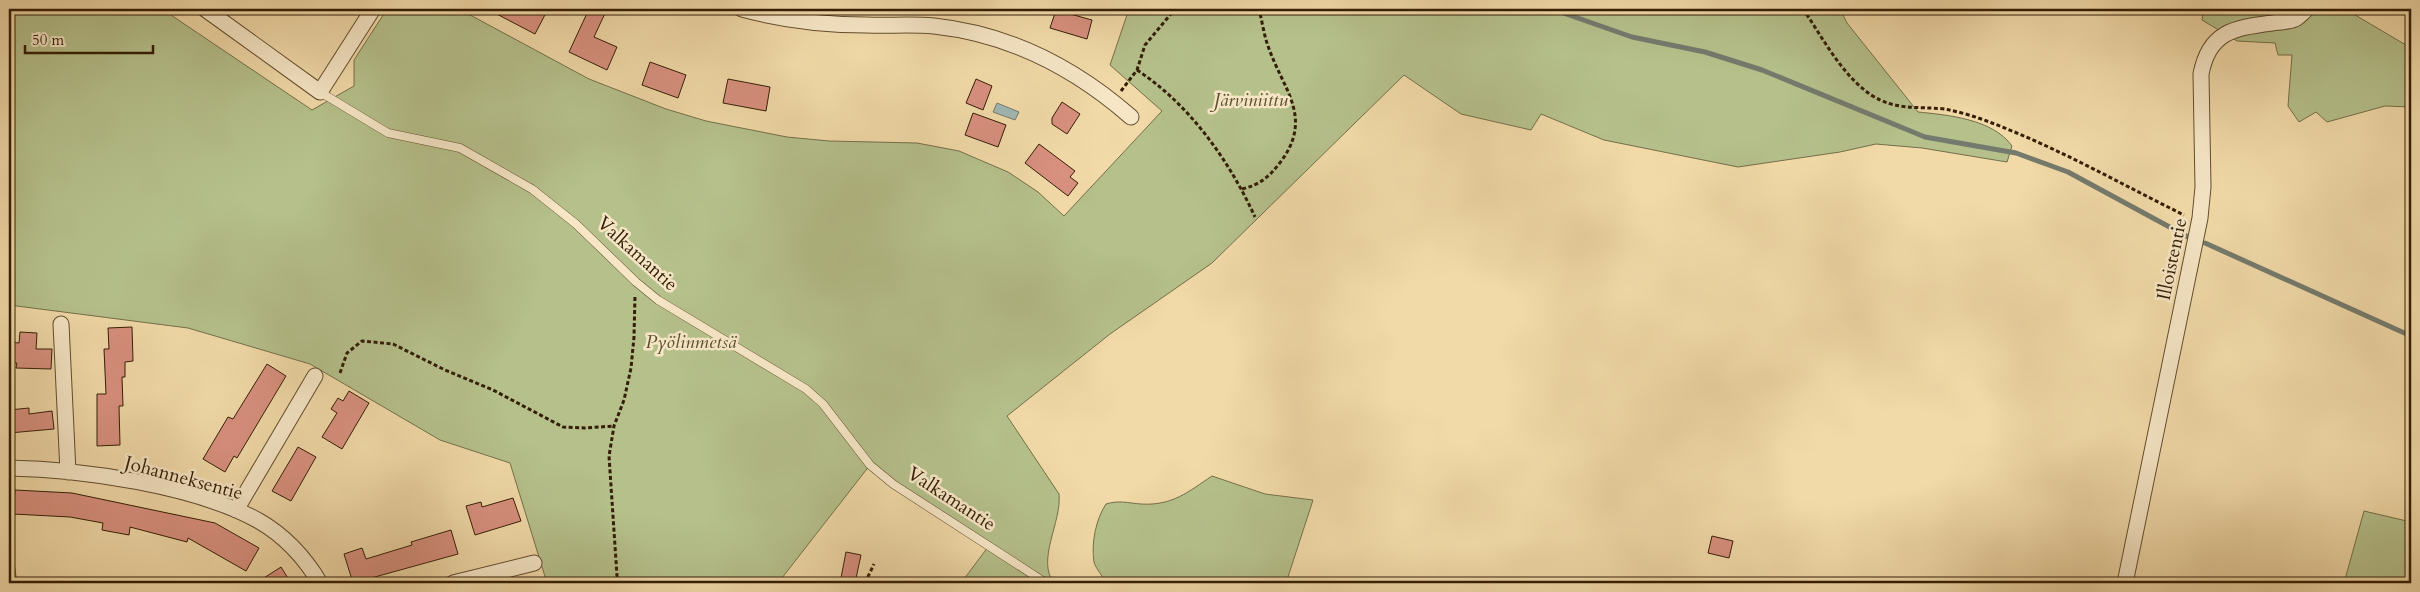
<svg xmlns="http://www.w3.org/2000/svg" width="2420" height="592" font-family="Cardo,serif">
  <rect width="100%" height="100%" fill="#f1d9a8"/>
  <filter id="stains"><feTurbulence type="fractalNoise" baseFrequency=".004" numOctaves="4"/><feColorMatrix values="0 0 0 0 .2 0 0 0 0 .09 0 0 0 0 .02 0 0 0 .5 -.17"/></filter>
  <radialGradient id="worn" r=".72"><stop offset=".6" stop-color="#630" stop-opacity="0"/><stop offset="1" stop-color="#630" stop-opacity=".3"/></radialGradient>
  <path fill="#b5c08b" stroke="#746f48" d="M9 9H162L312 110 354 86V60L387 9H459L589 79 666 109 706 121 787 137 829 141 917 143 959 151 1008 172 1038 192 1064 216 1162 111 1110 65 1129 9H1840L1847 23 1918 112C1948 115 1993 119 2012 146L2007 162 1922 148 1876 144 1840 152 1738 167 1604 140 1541 114 1531 130 1461 114 1404 75 1212 263 1110 334 1007 416 1059 494C1062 522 1036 560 1054 583H961L988 547 870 465 778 583H547L510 463 440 440 310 364 188 328 9 305Z
    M2203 9H2345L2411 48V110L2410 107 2385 106 2327 122 2316 112 2299 122 2288 106 2292 55H2278L2275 43 2237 41 2202 20Z
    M1212 476 1265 494 1313 500 1286 583H1106C1103 576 1096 569 1094 562 1091 543 1096 519 1106 504 1119 500 1128 503 1141 504 1172 506 1188 492 1212 476Z
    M2364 511 2411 522V583H2344Z
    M9 528 17 583H9Z"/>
  <path fill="#9fb7b3" stroke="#747a6d" d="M997 103 1019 112 1015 120 993 112Z"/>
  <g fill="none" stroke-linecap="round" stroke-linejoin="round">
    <path stroke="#747a6d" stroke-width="5" d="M1552 9 1632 37 1705 52 1762 70 1925 137 2016 153 2068 172 2188 237
      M2205 243 2411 336"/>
  </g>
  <path fill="#d8907f" stroke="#341e05" d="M487 9H548L535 34Z
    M589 9H607L594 37 617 47 607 70 569 52Z
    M1056 10 1092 20 1087 39 1050 28Z
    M650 62 686 75 678 98 642 85Z
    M728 79 770 87 766 111 723 103Z
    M976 79 992 86 983 110 966 103Z
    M1062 102 1080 114 1067 134 1052 124V118Z
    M973 113 1006 125 998 147 965 135Z
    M1039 144 1075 171 1070 177 1078 183 1068 196 1025 163Z
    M132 327 133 361 125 362V377H122L123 406H119L120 445 97 446V394H106L104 349H109L108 328Z
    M20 332 37 333 36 349H52L51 369 16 368 17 363 9 362V342L19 343Z
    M267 364 286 376 237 458 234 456 225 472 203 459 228 417 233 419Z
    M349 391 369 403 342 449 322 437 337 413 331 409 338 398 343 401Z
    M29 408V414L52 411 54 429 9 433V410Z
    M298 447 316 457 291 501 272 491Z
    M15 490 72 493 215 523 259 548 246 571 188 538 187 542 130 527 129 535 102 530 103 523 70 517 13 514Z
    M513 498 521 521 475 535 466 506 481 502 482 507Z
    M451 530 458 554 353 583 344 554 362 548 366 559 412 545 411 542Z
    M1712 536 1733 541 1729 558 1708 553Z
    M846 552 861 555 855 583H840Z
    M281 567 291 583H256Z"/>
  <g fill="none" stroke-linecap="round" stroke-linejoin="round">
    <g stroke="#634d2e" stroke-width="9">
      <path id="service" d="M320 92 388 133 460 148 532 189 576 224 636 282 658 300 806 389 823 404 870 465 893 484 1046 583"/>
    </g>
    <g stroke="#634d2e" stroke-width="17">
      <path id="minor" d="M205 9 320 92 373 9
        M742 9C782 20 824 25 866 25 889 26 911 24 934 26 1009 34 1075 68 1131 117
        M61 324 68 472
        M9 468C81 469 197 486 259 521 285 536 305 558 320 583
        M236 510 315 376
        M453 583 534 563
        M2125 583 2200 218 2203 187 2201 74C2209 32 2233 28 2272 23 2278 22 2288 22 2295 19 2299 17 2303 12 2307 9"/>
    </g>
    <path stroke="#341e05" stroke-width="3" stroke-dasharray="4 2.5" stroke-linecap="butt" d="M1803 9C1823 38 1841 74 1871 95 1897 111 1916 106 1945 109 1960 112 1977 117 1992 123 2058 148 2121 184 2184 215
      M1137 70C1189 104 1229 160 1255 217
      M1121 91 1137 70 1145 45 1175 9
      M1242 189C1259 185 1269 177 1279 164 1315 118 1283 90 1268 46 1264 35 1262 21 1259 9
      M340 373 347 353 362 341 393 344 445 370 493 390 563 427 585 428 614 426
      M620 583 617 576 609 456 614 426 624 400 631 368 634 337 635 295
      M865 583 874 564"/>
    <use href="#service" stroke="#f6e6c6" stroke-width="8"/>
    <use href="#minor" stroke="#f6e6c6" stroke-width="15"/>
  </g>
  <g text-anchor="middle" stroke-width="5" stroke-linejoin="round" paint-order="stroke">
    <g font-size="19" font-style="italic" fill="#5b4f2d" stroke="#f6e6c6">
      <text x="1251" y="106">Järviniittu</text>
      <text x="691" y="348">Pyölinmetsä</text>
    </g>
    <g font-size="19" fill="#341e05" stroke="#f6e6c6">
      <text transform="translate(638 253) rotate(42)" y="7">Valkamantie</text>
      <text transform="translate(2171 259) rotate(-78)" y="7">Illoistentie</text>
      <text transform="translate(184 477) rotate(15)" y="7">Johanneksentie</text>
      <text transform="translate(952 498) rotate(33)" y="7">Valkamantie</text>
    </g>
  </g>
  <rect width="2420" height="592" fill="none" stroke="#f1d9a8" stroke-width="30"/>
  <rect x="10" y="10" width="2400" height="572" fill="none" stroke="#341e05" stroke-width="2.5"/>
  <rect x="15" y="15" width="2390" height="562" fill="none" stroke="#341e05"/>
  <path d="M25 45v8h128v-8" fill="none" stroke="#341e05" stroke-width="2.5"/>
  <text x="32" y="45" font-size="15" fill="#341e05" stroke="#f6e6c6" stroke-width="4" paint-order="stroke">50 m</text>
  <rect width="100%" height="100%" filter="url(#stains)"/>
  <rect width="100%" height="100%" fill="url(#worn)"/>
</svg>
